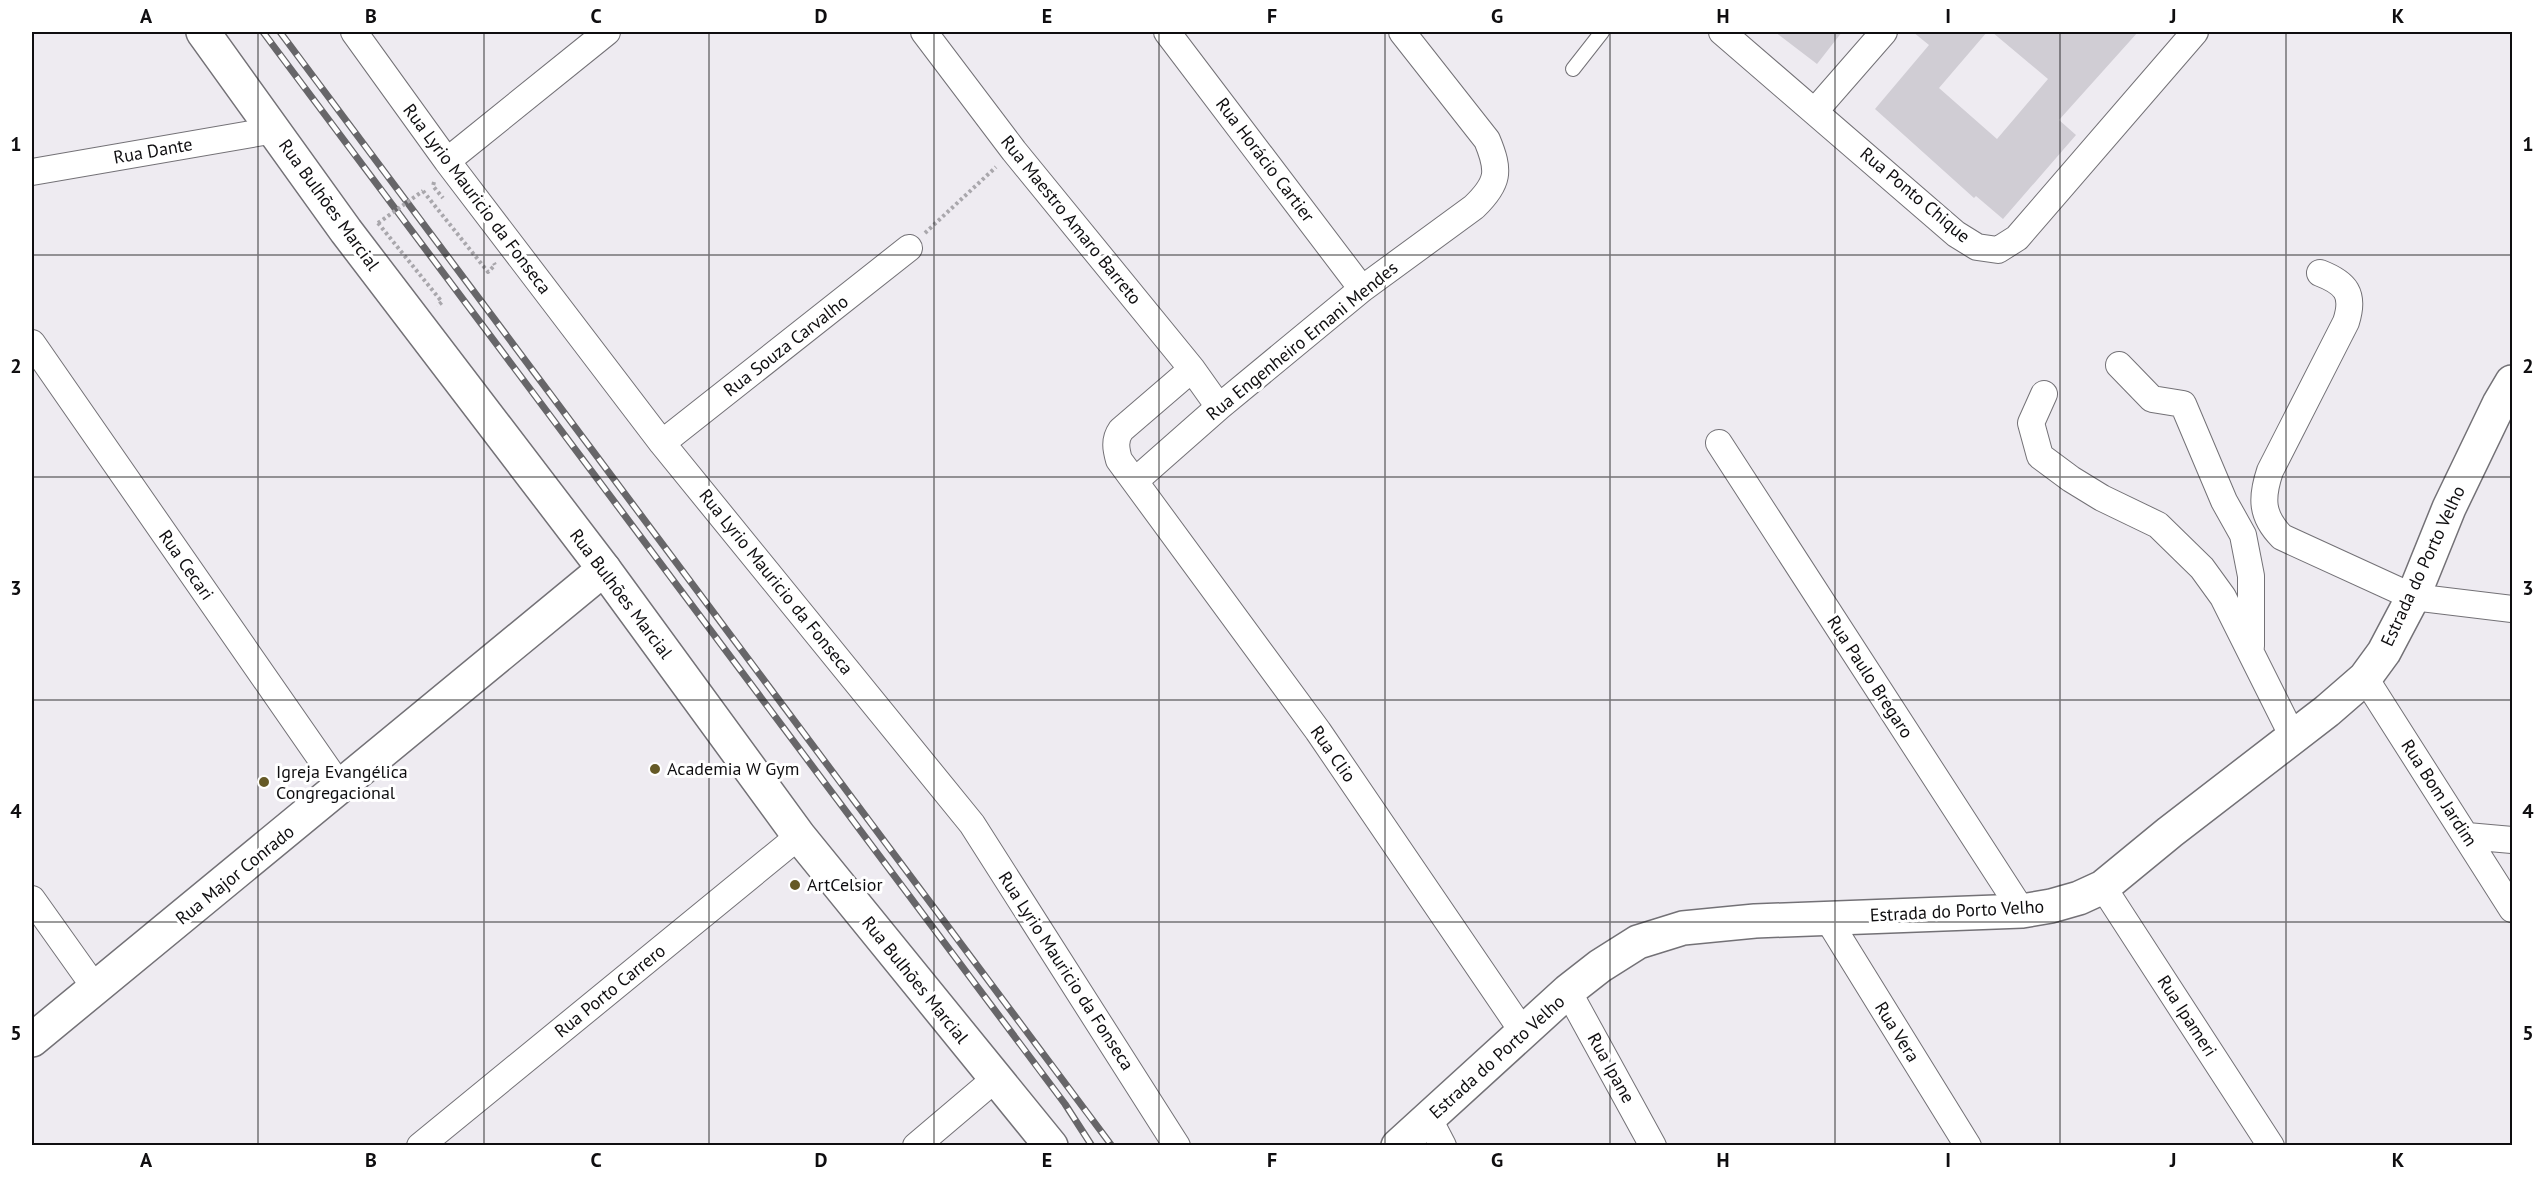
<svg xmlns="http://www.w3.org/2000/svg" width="2544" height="1177" font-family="'PT Sans',sans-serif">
  <rect width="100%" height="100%" fill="#eeebf1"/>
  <path fill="#d0cdd4" d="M1775 32H1842L1817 64Z
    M1913 32H1987L1939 88 1997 139 2048 79 1992 32H2138L2059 120 2076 135 2003 219 1976 196 1974 198 1875 109 1929 45Z"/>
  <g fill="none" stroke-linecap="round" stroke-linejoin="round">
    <g stroke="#737176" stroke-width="16">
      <path id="lane" d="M1573 69 1602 32"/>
    </g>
    <g stroke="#737176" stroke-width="28">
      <path id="street" d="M354 32 447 161 662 443 972 824 1177 1146
        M924 32 1014 151 1192 369 1219 407
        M1167 32 1362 289
        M1722 32 1956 234 1977 247 1998 250 2017 238 2195 32
        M1815 111 1884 32
        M447 161 607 32
        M32 172 275 130
        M2320 273C2346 283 2355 294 2346 322L2270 471C2261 498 2261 516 2282 537L2413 597 2512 609
        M32 343 341 788
        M2119 365 2152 399 2183 404 2224 501 2243 535 2251 576V646
        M1192 369 1121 430C1114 440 1116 449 1119 460L1318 731 1523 1032
        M2044 394 2031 423 2040 456 2071 479 2102 498 2158 525 2202 568 2223 597 2293 737
        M662 443 909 248
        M1719 443 2022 911
        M1135 481 1219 407 1362 289 1474 207C1499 183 1500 171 1487 140L1402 32
        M2365 678 2512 909
        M2467 836 2512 840
        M2103 887 2271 1146
        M32 899 96 989
        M1827 918 1968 1146
        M1568 991 1653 1146
        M1429 1119 1443 1146
        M420 1146 799 836
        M916 1146 995 1079"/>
    </g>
    <g stroke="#737176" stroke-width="36">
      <path id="secondary" d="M32 1040 604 569
        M1398 1146 1568 991 1600 966 1638 942 1683 928 1755 921 2022 911 2051 906 2079 898 2103 887 2170 832 2327 711 2365 678 2384 652 2413 597 2449 508 2499 404 2512 382"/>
    </g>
    <g stroke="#737176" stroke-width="36">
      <path id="primary" d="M203 32 346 231 604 569 799 836 1051 1146"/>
    </g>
    <path stroke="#a9a7ac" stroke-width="4" stroke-dasharray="3 3" stroke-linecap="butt" d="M434 182 433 186 443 198
      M423 191 488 272 495 265 494 263
      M378 223 442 302 437 306
      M925 233 996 167"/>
    <use href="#lane" stroke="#fff" stroke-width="14"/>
    <use href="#street" stroke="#fff" stroke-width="26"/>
    <use href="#secondary" stroke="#fff" stroke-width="33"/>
    <use href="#primary" stroke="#fff" stroke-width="33"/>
    <g stroke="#676669" stroke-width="7">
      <path id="rail" d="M263 32 1065 1104 1092 1146
        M280 32 1112 1146"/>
    </g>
    <use href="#rail" stroke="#fff" stroke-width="4.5" stroke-dasharray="14" stroke-linecap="butt"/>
    <path stroke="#a9a7ac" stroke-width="4" stroke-dasharray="3 3" stroke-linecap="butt" d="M378 223 423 191"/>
  </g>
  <path fill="none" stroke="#0f0e10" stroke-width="1.5" stroke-opacity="0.55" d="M258 32V1146M484 32V1146M709 32V1146M934 32V1146M1159 32V1146M1385 32V1146M1610 32V1146M1835 32V1146M2060 32V1146M2286 32V1146M32 255H2512M32 477H2512M32 700H2512M32 922H2512"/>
  <g fill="#655926" stroke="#fff" stroke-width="2">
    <circle cx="655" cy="769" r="6"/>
    <circle cx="264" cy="782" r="6"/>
    <circle cx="795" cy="885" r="6"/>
  </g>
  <g text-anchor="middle" stroke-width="6" stroke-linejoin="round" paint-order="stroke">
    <g font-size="18" fill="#0f0e10" stroke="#fff">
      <text transform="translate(153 151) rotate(-10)" y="6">Rua Dante</text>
      <text transform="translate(1265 160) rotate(53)" y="6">Rua Horácio Cartier</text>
      <text transform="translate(1915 195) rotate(40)" y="6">Rua Ponto Chique</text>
      <text transform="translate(477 199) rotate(53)" y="6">Rua Lyrio Mauricio da Fonseca</text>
      <text transform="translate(329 205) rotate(54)" y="6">Rua Bulhões Marcial</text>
      <text transform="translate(1071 220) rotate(51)" y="6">Rua Maestro Amaro Barreto</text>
      <text transform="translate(1302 341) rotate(-39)" y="6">Rua Engenheiro Ernani Mendes</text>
      <text transform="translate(786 346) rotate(-38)" y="6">Rua Souza Carvalho</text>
      <text transform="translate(186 565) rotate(55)" y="6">Rua Cecari</text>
      <text transform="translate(2423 566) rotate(-65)" y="6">Estrada do Porto Velho</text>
      <text transform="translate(776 582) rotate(51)" y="6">Rua Lyrio Mauricio da Fonseca</text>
      <text transform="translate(621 594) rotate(53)" y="6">Rua Bulhões Marcial</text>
      <text transform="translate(1870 677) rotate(57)" y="6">Rua Paulo Bregaro</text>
      <text transform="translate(1333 754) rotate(55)" y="6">Rua Clio</text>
      <text transform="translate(2439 793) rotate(57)" y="6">Rua Bom Jardim</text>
      <text transform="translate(235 875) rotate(-39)" y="6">Rua Major Conrado</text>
      <text transform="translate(1957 911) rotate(-3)" y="6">Estrada do Porto Velho</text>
      <text transform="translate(1066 971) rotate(57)" y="6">Rua Lyrio Mauricio da Fonseca</text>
      <text transform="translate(915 980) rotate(51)" y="6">Rua Bulhões Marcial</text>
      <text transform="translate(610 991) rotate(-39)" y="6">Rua Porto Carrero</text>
      <text transform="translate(2187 1016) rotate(57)" y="6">Rua Ipameri</text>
      <text transform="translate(1897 1032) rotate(58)" y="6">Rua Vera</text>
      <text transform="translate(1497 1057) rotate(-42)" y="6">Estrada do Porto Velho</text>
      <text transform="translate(1611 1068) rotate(61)" y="6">Rua Ipane</text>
    </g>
    <g font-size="18" fill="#0f0e10" stroke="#fff" text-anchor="start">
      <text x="667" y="775">Academia W Gym</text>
      <text x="276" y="778">Igreja Evangélica<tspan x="276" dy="21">Congregacional</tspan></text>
      <text x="807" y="891">ArtCelsior</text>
    </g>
  </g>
  <rect width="2544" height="1177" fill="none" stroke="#ffffff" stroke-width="66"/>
  <rect x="33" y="33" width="2478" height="1111" fill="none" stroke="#0f0e10" stroke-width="2"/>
  <g font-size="20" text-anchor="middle" font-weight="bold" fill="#0f0e10">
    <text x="146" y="23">A</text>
    <text x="371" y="23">B</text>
    <text x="596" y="23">C</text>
    <text x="821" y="23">D</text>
    <text x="1047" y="23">E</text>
    <text x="1272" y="23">F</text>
    <text x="1497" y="23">G</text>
    <text x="1723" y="23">H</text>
    <text x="1948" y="23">I</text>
    <text x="2173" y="23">J</text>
    <text x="2398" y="23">K</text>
    <text x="16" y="151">1</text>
    <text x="2528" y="151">1</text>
    <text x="16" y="373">2</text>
    <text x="2528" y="373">2</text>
    <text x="16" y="595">3</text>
    <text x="2528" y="595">3</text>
    <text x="16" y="818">4</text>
    <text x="2528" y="818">4</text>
    <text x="16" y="1040">5</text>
    <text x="2528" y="1040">5</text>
    <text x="146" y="1167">A</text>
    <text x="371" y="1167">B</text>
    <text x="596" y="1167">C</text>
    <text x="821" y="1167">D</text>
    <text x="1047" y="1167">E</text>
    <text x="1272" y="1167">F</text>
    <text x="1497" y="1167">G</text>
    <text x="1723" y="1167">H</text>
    <text x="1948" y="1167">I</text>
    <text x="2173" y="1167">J</text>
    <text x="2398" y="1167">K</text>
  </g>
</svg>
